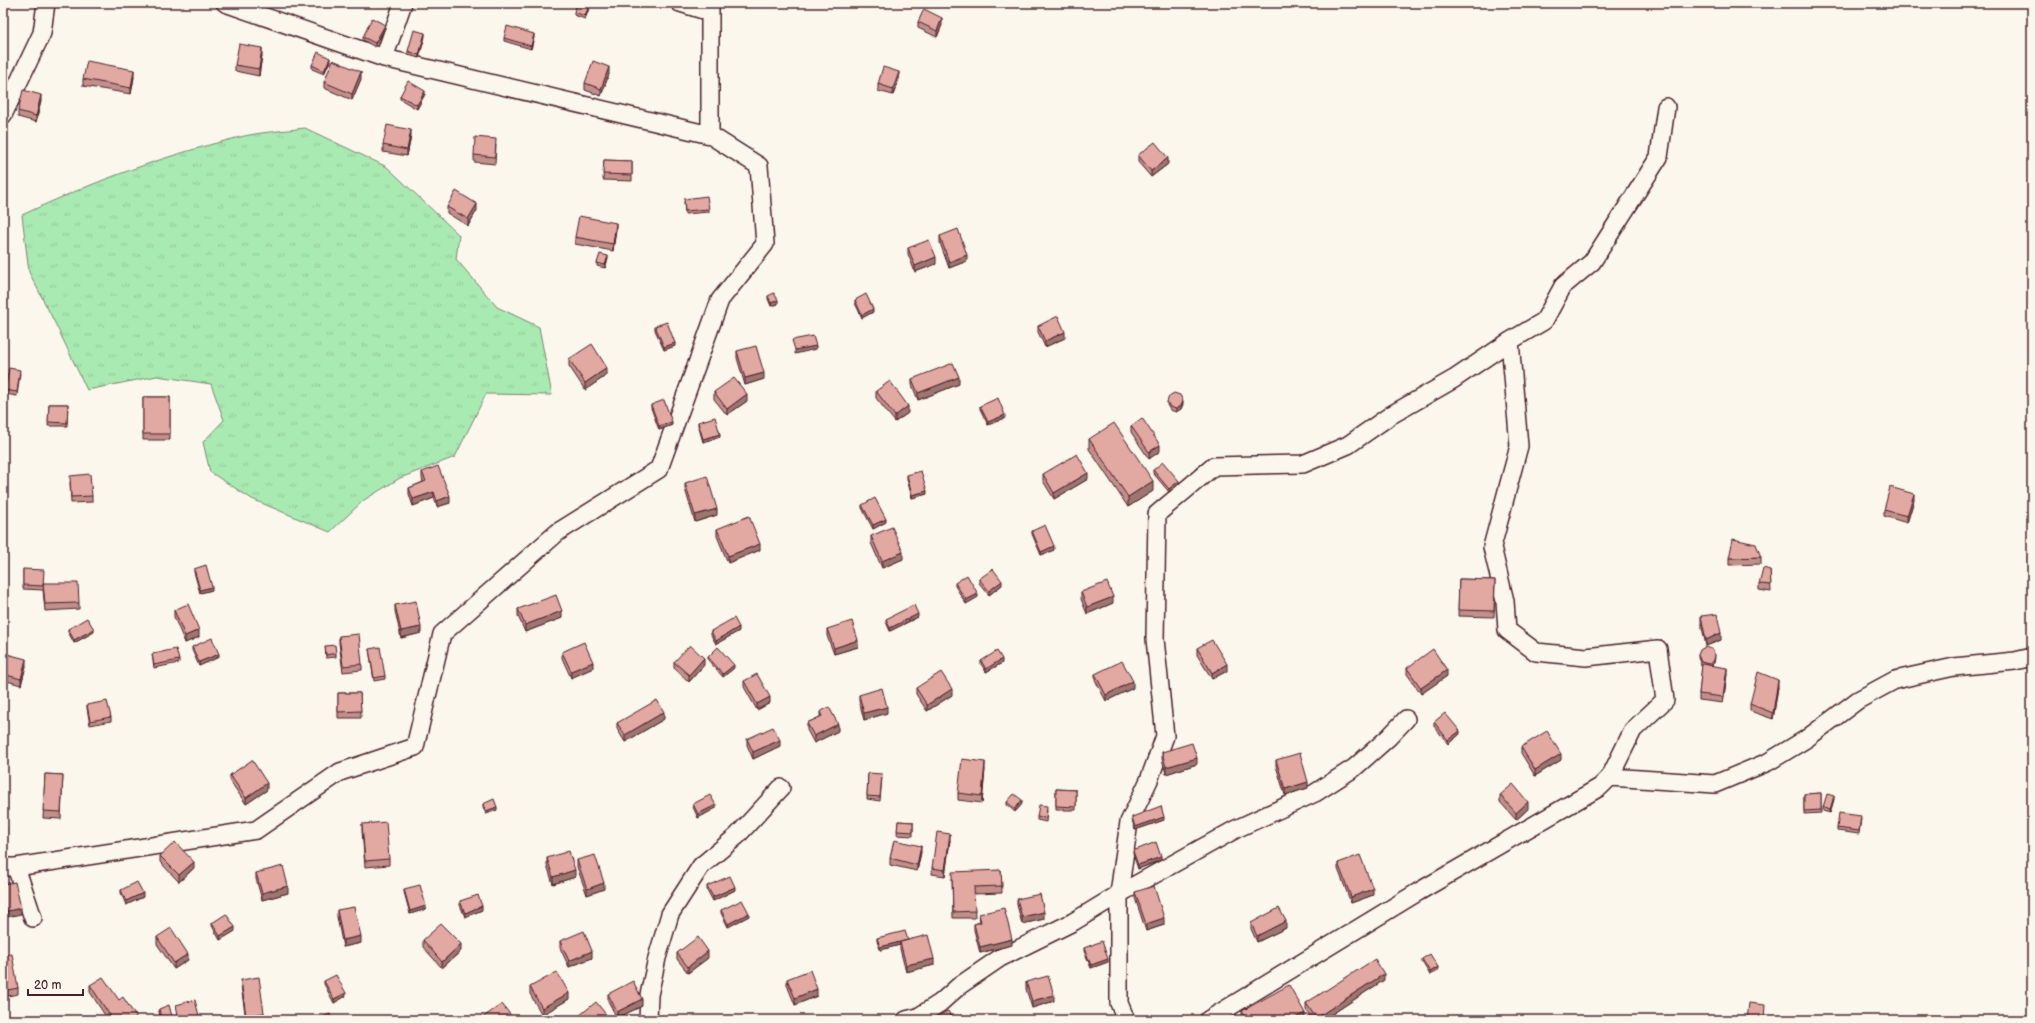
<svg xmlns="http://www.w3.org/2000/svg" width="2035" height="1023" font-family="'Balsamiq Sans',sans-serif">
  <defs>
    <pattern id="grass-tufts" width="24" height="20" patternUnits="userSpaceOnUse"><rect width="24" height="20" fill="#a9eab3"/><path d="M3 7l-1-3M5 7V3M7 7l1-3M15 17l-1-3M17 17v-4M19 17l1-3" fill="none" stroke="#93c89a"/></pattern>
  </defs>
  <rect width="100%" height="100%" fill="#fbf7ec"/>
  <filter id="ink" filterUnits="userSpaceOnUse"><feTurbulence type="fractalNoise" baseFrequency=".025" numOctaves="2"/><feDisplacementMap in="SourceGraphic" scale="8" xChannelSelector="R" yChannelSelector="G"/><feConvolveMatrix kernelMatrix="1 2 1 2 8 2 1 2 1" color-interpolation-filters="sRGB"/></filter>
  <g filter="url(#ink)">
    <path fill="url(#grass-tufts)" stroke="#7a846f" d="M305 128 387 167 459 235 456 259 497 307 539 327 552 395 486 394 455 457 400 478 364 500 330 532 252 499 210 472 203 442 224 420 211 384 157 376 87 390 58 329 29 272 22 215C90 183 162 156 236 138 258 132 283 131 305 128Z"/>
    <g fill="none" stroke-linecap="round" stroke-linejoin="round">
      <g stroke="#4a1f2b" stroke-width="20">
        <path id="street" d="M225 3 384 58 710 135
          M680 3 709 12
          M384 58 403 3
          M3 115 42 33 46 3
          M1610 777 1633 730 1665 700 1658 649 1586 657 1536 652 1507 630 1505 601 1492 547 1519 446 1510 341 1544 321 1563 286 1592 262 1659 157 1666 107
          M3 867H16L256 830 340 772 415 747 442 634 558 532 659 469 720 300 765 244 759 166 710 135V3
          M16 867 33 918
          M648 1020 649 995 657 958 670 914 701 866 737 836 781 788
          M906 1020 918 1017 940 1003 959 986 1000 958 1073 922 1119 894 1236 829 1315 793 1354 768 1389 737 1406 719
          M1126 1020 1119 1003V894L1129 822 1149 780 1165 736 1155 639 1157 514 1214 466 1303 464 1348 445 1391 415 1454 379 1510 341
          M1208 1020 1418 892 1600 787 1610 777 1715 784 1768 762 1806 739 1858 700 1895 680 1954 667 2015 661 2032 657"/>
      </g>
      <use href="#street" stroke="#fbf7ec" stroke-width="17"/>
    </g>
    <path fill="#c2908b" stroke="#4a1f2b" d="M591 3 585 19 574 15V12Z
      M918 22 942 25 937 37 918 28Z
      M385 28 375 47 363 40V37Z
      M425 36 419 58 408 55V51Z
      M534 37 531 49 504 41V38Z
      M262 55 259 76 235 71V65Z
      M330 61 324 74 312 69V65Z
      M609 74 601 96 585 90V83Z
      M134 77 131 94 83 86V79Z
      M361 79 352 100 324 88V82Z
      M899 79 893 95 878 91V84Z
      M425 94 417 109 400 99V96Z
      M41 101 36 122 18 117V111Z
      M411 136 407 156 383 152V145Z
      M496 145 495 164 474 162V155Z
      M1138 155 1168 164 1151 177 1138 162Z
      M604 160 632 161V181L603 180Z
      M684 202 709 209V212L685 214Z
      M447 207 477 210 468 226 447 213Z
      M616 229 613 251 575 244V237Z
      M940 236 967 261 949 268 940 243Z
      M908 248 936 264 915 272 908 254Z
      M608 259 605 268 597 266V263Z
      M768 296 778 304 771 306 768 299Z
      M855 300 873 312 862 318 855 303Z
      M655 326 675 346 664 350 655 330Z
      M1038 326 1065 338 1045 347 1038 332Z
      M737 351 764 379 745 385 737 358Z
      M569 359 607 375 585 390 569 366Z
      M20 373 17 396 5 394V390Z
      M912 379 959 384 918 400 912 385Z
      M876 391 908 413 895 422 876 398Z
      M714 392 747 401 727 415 714 399Z
      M143 397H170V440H143Z
      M1167 402 1183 404 1181 409 1176 412 1170 410 1167 405Z
      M49 404H68L67 426H48Z
      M651 405 672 425 659 430 651 408Z
      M980 406 1005 418 988 425 980 409Z
      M698 422 720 437 703 442 698 425Z
      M1131 426 1160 451 1149 459 1131 432Z
      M1089 439 1153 491 1128 507 1089 449Z
      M1153 470 1179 484 1169 492 1153 473Z
      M422 472 450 503 437 507 434 498 413 506 409 494V488L423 482 422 478Z
      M1043 474 1088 479 1054 499 1043 481Z
      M907 475 927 494 912 498 907 479Z
      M70 482 92 496V502L71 503Z
      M685 483 717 515 695 522 685 489Z
      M1914 500 1907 523 1884 516V510Z
      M862 505 886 522 873 529 862 508Z
      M717 529 760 550 728 563 717 536Z
      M1032 531 1054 550 1041 555 1032 534Z
      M871 536 903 559 882 568 871 543Z
      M2032 555V577H2030L2028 562V556Z
      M1761 557V564L1729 565V558Z
      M23 569 44 583 79 603V609L45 611 43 590 23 589Z
      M194 569 212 590 200 593 194 572Z
      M1770 570 1771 592 1759 590V584Z
      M979 579 1002 585 989 595 979 583Z
      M1459 579 1495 580 1494 617 1458 616Z
      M955 583 978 597 966 604 955 586Z
      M1081 592 1113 603 1087 614 1081 599Z
      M395 605 421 633 401 638 395 611Z
      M518 609 562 618 525 632 518 616Z
      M174 610 199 637 185 643 174 617Z
      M1701 616 1721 640 1706 646 1701 623Z
      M918 617 890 631 886 622V619Z
      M68 629 94 632 74 643 68 632Z
      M827 629 858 647 834 654 827 636Z
      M711 631H739L716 644 711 635Z
      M339 636 362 664V670L343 672 339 643Z
      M325 646 336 653V657L326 658Z
      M192 647 219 657 199 666 192 650Z
      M1197 648 1227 671 1212 679 1197 655Z
      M369 649 385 676V679L374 681Z
      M562 652 593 668 571 678 562 658Z
      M152 654 179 660V663L154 668Z
      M1698 655 1715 658 1714 663 1711 666 1727 674 1723 703 1699 700V694L1702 666 1701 665 1698 658Z
      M708 657 734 668 723 677 708 660Z
      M981 661 1002 663 986 672 981 664Z
      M674 662 704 665 689 682 674 668Z
      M26 666 21 685 3 680V668Z
      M1407 668 1447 676 1421 694 1407 674Z
      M1095 674 1133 688 1106 701 1095 680Z
      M744 681 770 703 757 710 744 687Z
      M1778 687 1773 719 1750 711V704Z
      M916 688 952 695 927 711 916 694Z
      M338 693H360L361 718H338Z
      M859 695 887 713 864 720 859 701Z
      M87 705 111 717V721L90 725 87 708Z
      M820 712 838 731 814 743 807 730V723L820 717Z
      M664 719 625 742 617 729V723Z
      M1434 722 1460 734 1448 744 1434 726Z
      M747 739 780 746 753 759 747 745Z
      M1521 747 1561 760 1535 776 1521 753Z
      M1162 752 1197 764 1166 774 1162 759Z
      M1276 760 1308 788 1285 795 1276 766Z
      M985 769 982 803 958 800V793Z
      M868 773 882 777 880 801 867 799Z
      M45 774 63 775 61 819 43 818Z
      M230 775 267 790 246 804 230 781Z
      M1056 789 1076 790V810H1056Z
      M1821 793V813L1804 814V794Z
      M1500 795 1528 809 1516 820 1500 802Z
      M1834 799 1830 813 1823 811V807Z
      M1007 802 1022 804 1015 812 1007 805Z
      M483 804 497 810 486 814 483 807Z
      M693 804 716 808 698 818 693 807Z
      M1047 810 1046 822 1037 820V817Z
      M1132 817 1164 820 1135 830 1132 820Z
      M1861 819 1859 834 1837 831V828Z
      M898 821 913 822V836L897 835Z
      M362 824 389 859V865L365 867 362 831Z
      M3 827 6 834 4 859H3Z
      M950 840 945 876 932 874V868Z
      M1133 851 1161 860 1138 869 1133 854Z
      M921 852 917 871 890 865V858Z
      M160 856 194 868 179 882 160 862Z
      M547 858 575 877 553 884 547 865Z
      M577 860 604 889 587 895 577 867Z
      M1338 863 1373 895 1351 903 1338 869Z
      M1001 870 1002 893 974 894 975 918H953L952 878Z
      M256 873 288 893 262 900 256 879Z
      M707 886 735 890 713 901 707 890Z
      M404 889 426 909 410 914 404 892Z
      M121 890 143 897 126 905 121 893Z
      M1135 892 1164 925 1146 931 1135 898Z
      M1017 899 1044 919 1022 924 1017 905Z
      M460 901 482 910 465 917 460 905Z
      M337 910 361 943 343 947 337 917Z
      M721 910 749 916 728 927 721 913Z
      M979 914 1012 945 980 953 974 930V924L980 922Z
      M212 923 235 931 220 940 212 926Z
      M1251 923 1286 928 1257 942 1251 929Z
      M157 937 188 960 174 969 157 944Z
      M877 938 908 940 934 965 906 972 900 949V945L880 950 877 941Z
      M423 940 461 951 442 968 423 947Z
      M560 941 592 958 569 967 560 948Z
      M1084 948 1108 962 1091 968 1084 951Z
      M677 953 708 958 688 973 677 959Z
      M3 955 18 988V994L3 997Z
      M1422 959 1438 971 1430 975 1422 962Z
      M787 979 817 996 795 1005 787 985Z
      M241 980 264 1013V1020H246L241 986Z
      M1384 980 1323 1020H1313L1306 1010V1003Z
      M324 981 346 996 334 1003 324 984Z
      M1026 982 1054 1001 1032 1008 1026 989Z
      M90 985 119 1000 138 1020H108L90 992Z
      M530 987 569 999 542 1015 530 994Z
      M608 994 642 1006 617 1018 608 1001Z
      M176 1005 200 1020H178L176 1011Z
      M159 1009 173 1020H161L159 1012Z
      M1242 1011 1305 1020H1242Z"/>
    <path fill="#9e7671" stroke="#4a1f2b" d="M590 3H591L585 19V16Z
      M942 18V25L937 37V31Z
      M385 25V28L375 47V43Z
      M425 33V36L419 58V55Z
      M534 34V37L531 49V46Z
      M262 48V55L259 76V69Z
      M330 58V61L324 74V71Z
      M609 67V74L601 96V89Z
      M134 70V77L131 94V88Z
      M361 72V79L352 100V94Z
      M899 72V79L893 95V89Z
      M425 91V94L417 109V105Z
      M41 95V101L36 122V116Z
      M411 130V136L407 156V150Z
      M1168 158V164L1151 177V171Z
      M477 204V210L468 226V219Z
      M616 223V229L613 251V244Z
      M967 255V261L949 268V262Z
      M608 256V259L605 268V265Z
      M936 257V264L915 272V266Z
      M778 300V304L771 306V303Z
      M873 309V312L862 318V315Z
      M1065 332V338L1045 347V341Z
      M675 343V346L664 350V347Z
      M816 346V349L795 354V350Z
      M607 368V375L585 390V383Z
      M764 373V379L745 385V378Z
      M959 377V384L918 400V393Z
      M747 394V401L727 415V409Z
      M1183 401V404L1181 409 1176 412V409Z
      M908 406V413L895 422V416Z
      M1005 415V418L988 425V422Z
      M672 422V425L659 430V426Z
      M720 434V437L703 442V439Z
      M1160 445V451L1149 459V452Z
      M1088 473V479L1054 499V493Z
      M1153 481V491L1128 507V497Z
      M1179 481V484L1169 492V489Z
      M927 491V494L912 498V495Z
      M434 492V498L413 506V499Z
      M1914 494V500L1907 523V516Z
      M450 496V503L437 507V501Z
      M717 509V515L695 522V515Z
      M886 519V522L873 529V525Z
      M760 544V550L728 563V556Z
      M1054 546V550L1041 555V552Z
      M903 552V559L882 568V561Z
      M1002 581V585L989 595V591Z
      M212 587V590L200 593V590Z
      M978 594V597L966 604V600Z
      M1113 597V603L1087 614V607Z
      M562 611V618L525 632V625Z
      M918 614V617L890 631V628Z
      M421 627V633L401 638V631Z
      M739 627V631L716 644V641Z
      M94 629V632L74 643V640Z
      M199 630V637L185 643V636Z
      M1721 633V640L1706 646V640Z
      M858 640V647L834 654V648Z
      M219 654V657L199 666V662Z
      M1715 655 1714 663 1709 667V664Z
      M704 658V665L689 682V675Z
      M26 659V666L21 685V679Z
      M1002 659V663L986 672V669Z
      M593 662V668L571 678V671Z
      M1227 664V671L1212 679V673Z
      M734 665V668L723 677V674Z
      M1727 668V674L1723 703V697Z
      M1447 670V676L1421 694V688Z
      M1778 680V687L1773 719V713Z
      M1133 681V688L1106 701V695Z
      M952 689V695L927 711V705Z
      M770 697V703L757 710V704Z
      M887 707V713L864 720V713Z
      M664 712V719L625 742V735Z
      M838 724V731L814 743V736Z
      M1460 731V734L1448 744V740Z
      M780 740V746L753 759V752Z
      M1561 754V760L1535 776V770Z
      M1197 758V764L1166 774V767Z
      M985 762V769L982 803V796Z
      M1308 782V788L1285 795V789Z
      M267 783V790L246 804V798Z
      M1834 796V799L1830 813V810Z
      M1022 800V804L1015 812V809Z
      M1528 802V809L1516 820V813Z
      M716 805V808L698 818V814Z
      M497 807V810L486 814V811Z
      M1164 817V820L1135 830V827Z
      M6 827V834L4 859V853Z
      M950 834V840L945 876V870Z
      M921 846V852L917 871V865Z
      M1161 857V860L1138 869V865Z
      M194 862V868L179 882V875Z
      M575 870V877L553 884V877Z
      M604 883V889L587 895V889Z
      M288 886V893L262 900V893Z
      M735 887V890L713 901V897Z
      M1373 889V895L1351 903V897Z
      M143 893V897L126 905V901Z
      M426 906V909L410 914V911Z
      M482 906V910L465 917V913Z
      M21 908V914L3 918V912Z
      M1044 912V919L1022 924V917Z
      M749 913V916L728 927V924Z
      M1164 918V925L1146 931V924Z
      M1286 921V928L1257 942V936Z
      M235 927V931L220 940V936Z
      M361 936V943L343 947V940Z
      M1012 939V945L980 953V947Z
      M908 940 900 942V945L880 950V947Z
      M461 944V951L442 968V962Z
      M592 951V958L569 967V961Z
      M708 951V958L688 973V967Z
      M188 954V960L174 969V963Z
      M934 959V965L906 972V965Z
      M1108 959V962L1091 968V965Z
      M1438 967V971L1430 975V972Z
      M1384 974V980L1323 1020H1316V1018Z
      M817 989V996L795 1005V998Z
      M346 993V996L334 1003V999Z
      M569 993V999L542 1015V1008Z
      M1054 995V1001L1032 1008V1001Z
      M642 999V1006L617 1018V1012Z
      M1305 1013V1020H1291Z"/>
    <path fill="#e2a8a2" stroke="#4a1f2b" d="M577 3H590L585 16 574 12Z
      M924 9 942 18 937 31 918 22Z
      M372 18 385 25 375 43 363 37Z
      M507 26 534 34 531 46 504 38Z
      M414 30 425 33 419 55 408 51Z
      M239 44 262 48 259 69 235 65Z
      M318 52 330 58 324 71 312 65Z
      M333 60 361 72 352 94 324 82Z
      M87 61 134 70 131 88 83 79Z
      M593 61 609 67 601 89 585 83Z
      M883 67 899 72 893 89 878 84Z
      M408 81 425 91 417 105 400 96Z
      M23 90 41 95 36 116 18 111Z
      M387 125 411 130 407 150 383 145Z
      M475 137 496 139 495 157 474 155Z
      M1155 142 1168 158 1151 171 1138 155Z
      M604 160 632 161V175L603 174Z
      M456 191 477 204 468 219 447 207Z
      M707 196 709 209 685 211 684 199Z
      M579 216 616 223 613 244 575 237Z
      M958 229 967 255 949 262 940 236Z
      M929 240 936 257 915 266 908 248Z
      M600 254 608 256 605 265 597 263Z
      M774 293 778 300 771 303 768 296Z
      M866 294 873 309 862 315 855 300Z
      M1058 316 1065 332 1045 341 1038 326Z
      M667 322 675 343 664 347 655 326Z
      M813 336 816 346 795 350 792 340Z
      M592 344 607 368 585 383 569 359Z
      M756 346 764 373 745 378 737 351Z
      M953 363 959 377 918 393 912 379Z
      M9 368 20 370 17 392 5 390Z
      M734 378 747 394 727 409 714 392Z
      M890 381 908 406 895 416 876 391Z
      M1174 393 1180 395 1183 401 1181 406 1176 409 1170 407 1167 402 1169 396Z
      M143 397H170V434H143Z
      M998 398 1005 415 988 422 980 406Z
      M664 400 672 422 659 426 651 405Z
      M49 404H68L67 423 48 422Z
      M715 417 720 434 703 439 698 422Z
      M1142 418 1160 445 1149 452 1131 426Z
      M1114 423 1153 481 1128 497 1089 439Z
      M1077 454 1088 473 1054 493 1043 474Z
      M1163 462 1179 481 1169 489 1153 470Z
      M438 466 450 496 437 501 434 492 413 499 409 488 426 481 422 472Z
      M921 471 927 491 912 495 907 475Z
      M90 474 92 496 71 497 70 476Z
      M707 476 717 509 695 515 685 483Z
      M1890 487 1914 494 1907 516 1884 510Z
      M875 498 886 519 873 525 862 505Z
      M749 516 760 544 728 556 717 529Z
      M1045 525 1054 546 1041 552 1032 531Z
      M892 527 903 552 882 561 871 536Z
      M1733 539 1756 544 1761 557 1729 558Z
      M2032 555V570L2030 571 2028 556Z
      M206 565 212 587 200 590 194 569Z
      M1763 568 1770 570 1771 585 1759 584Z
      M23 569 44 570 43 586 23 585Z
      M993 569 1002 581 989 591 979 579Z
      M967 575 978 594 966 600 955 583Z
      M1459 579 1495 580 1494 611 1458 610Z
      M1107 582 1113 597 1087 607 1081 592Z
      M43 583H78L79 603 45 604Z
      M556 595 562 611 525 625 518 609Z
      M416 601 421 627 401 631 395 605Z
      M188 604 199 630 185 636 174 610Z
      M914 605 918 614 890 628 886 619Z
      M1717 614 1721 633 1706 640 1701 616Z
      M87 618 94 629 74 640 68 629Z
      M734 618 739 627 716 641 711 631Z
      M852 621 858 640 834 648 827 629Z
      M359 634 362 664 343 666 339 636Z
      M212 638 219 654 199 662 192 647Z
      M1212 640 1227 664 1212 673 1197 648Z
      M584 642 593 662 571 671 562 652Z
      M335 645 336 653 326 655 325 646Z
      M690 645 704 658 689 675 674 662Z
      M380 647 385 676 374 678 369 649Z
      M718 647 734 665 723 674 708 657Z
      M1705 647 1712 649 1715 655 1714 660 1709 664 1701 662 1698 655 1700 650Z
      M176 649 179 660 154 665 152 654Z
      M1433 649 1447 670 1421 688 1407 668Z
      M997 651 1002 659 986 669 981 661Z
      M7 654 26 659 21 679 3 674V668Z
      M1122 661 1133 681 1106 695 1095 674Z
      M1702 664 1727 668 1723 697 1699 694Z
      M941 672 952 689 927 705 916 688Z
      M1758 672 1778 680 1773 713 1750 704Z
      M757 674 770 697 757 704 744 681Z
      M882 688 887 707 864 713 859 695Z
      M338 693H360L361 711 338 712Z
      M657 700 664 712 625 735 617 723Z
      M107 701 111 717 90 721 87 705Z
      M829 707 838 724 814 736 807 723 822 716 820 712Z
      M1445 713 1460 731 1448 740 1434 722Z
      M773 727 780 740 753 752 747 739Z
      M1547 731 1561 754 1535 770 1521 747Z
      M1192 743 1197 758 1166 767 1162 752Z
      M1300 753 1308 782 1285 789 1276 760Z
      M962 759 985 762 982 796 958 793Z
      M252 760 267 783 246 798 230 775Z
      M868 773 882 774 880 797 867 796Z
      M45 774 63 775 61 812 43 811Z
      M1513 784 1528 802 1516 813 1500 795Z
      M1056 789 1076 790V807L1056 806Z
      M1821 793V810L1804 811V794Z
      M1014 794 1022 800 1015 809 1007 802Z
      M1827 794 1834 796 1830 810 1823 807Z
      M710 795 716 805 698 814 693 804Z
      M494 799 497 807 486 811 483 804Z
      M1039 805 1047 806 1046 818 1037 817Z
      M1161 806 1164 817 1135 827 1132 817Z
      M1839 813 1861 816 1859 831 1837 828Z
      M898 821 913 822V832L897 831Z
      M386 822 389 859 365 861 362 824Z
      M3 827H6L4 853H3Z
      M937 832 950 834 945 870 932 868Z
      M894 840 921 846 917 865 890 858Z
      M175 842 194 862 179 875 160 856Z
      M1156 842 1161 857 1138 865 1133 851Z
      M569 851 575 870 553 877 547 858Z
      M595 855 604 883 587 889 577 860Z
      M1360 855 1373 889 1351 897 1338 863Z
      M283 866 288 886 262 893 256 873Z
      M1001 870 1002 886 974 887 975 911 953 912 952 872Z
      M730 876 735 887 713 897 707 886Z
      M15 882 21 908 3 912V884Z
      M137 882 143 893 126 901 121 890Z
      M420 885 426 906 410 911 404 889Z
      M1154 886 1164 918 1146 924 1135 892Z
      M1040 894 1044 912 1022 917 1017 899Z
      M478 895 482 906 465 913 460 901Z
      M742 900 749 913 728 924 721 910Z
      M354 907 361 936 343 940 337 910Z
      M1004 908 1012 939 980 947 974 924 981 922 979 914Z
      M1279 908 1286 921 1257 936 1251 923Z
      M226 914 235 927 220 936 212 923Z
      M441 924 461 944 442 962 423 940Z
      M171 928 188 954 174 963 157 937Z
      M584 931 592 951 569 961 560 941Z
      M905 931 908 940 880 947 877 938Z
      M928 935 934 959 906 965 900 942Z
      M698 937 708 951 688 967 677 953Z
      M1102 941 1108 959 1091 965 1084 948Z
      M12 954 18 988 3 991V955Z
      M1430 954 1438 967 1430 972 1422 959Z
      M1375 959 1384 974 1316 1018 1306 1003Z
      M810 970 817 989 795 998 787 979Z
      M557 972 569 993 542 1008 530 987Z
      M336 975 346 993 334 999 324 981Z
      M1048 976 1054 995 1032 1001 1026 982Z
      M103 977 119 1000 123 997 138 1020H113L90 985Z
      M259 977 264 1013 246 1016 241 980Z
      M633 981 642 999 617 1012 608 994Z
      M1289 985 1305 1013 1291 1020H1247L1242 1011Z
      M195 1000 200 1020H179L176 1005Z
      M596 1002 608 1017 604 1020H574Z
      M1749 1003 1765 1005 1764 1020H1747Z
      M502 1004 512 1017 508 1020H479Z
      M169 1005 173 1020H162L159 1009Z
      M948 1011 953 1020H928Z
      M330 1014 332 1020H315Z"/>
  </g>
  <rect width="2035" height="1023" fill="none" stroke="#fbf7ec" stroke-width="16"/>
  <rect x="8" y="8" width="2019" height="1007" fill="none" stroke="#4a1f2b" stroke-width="1.5" filter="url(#ink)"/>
  <path d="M28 989v6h55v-6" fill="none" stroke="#4a1f2b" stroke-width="2"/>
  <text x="34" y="989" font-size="12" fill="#4a1f2b" stroke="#fbf7ec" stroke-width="3" paint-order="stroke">20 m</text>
</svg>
